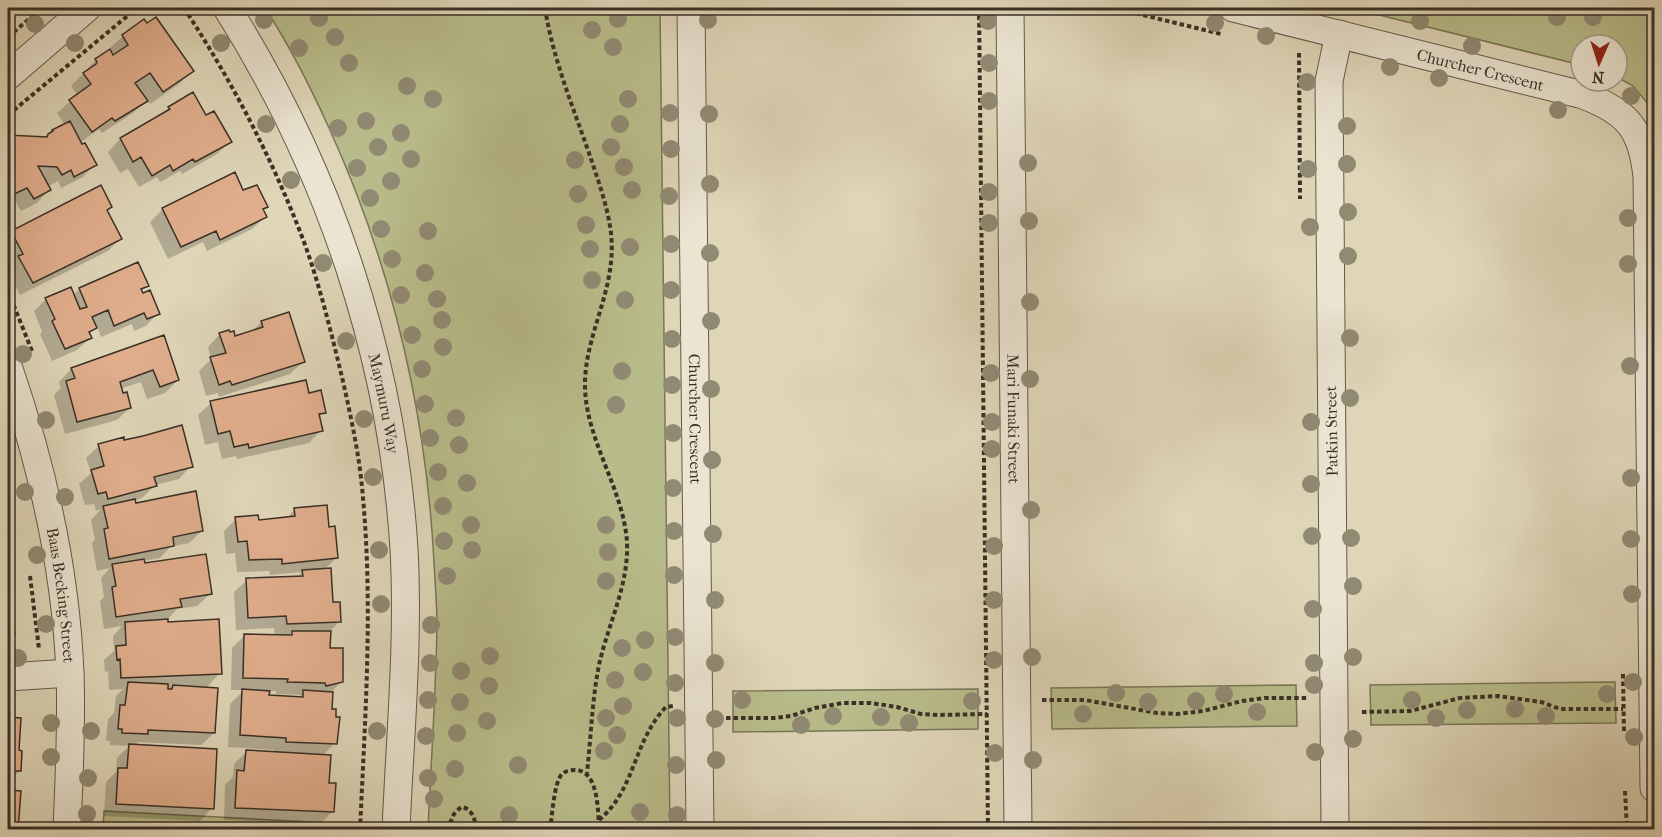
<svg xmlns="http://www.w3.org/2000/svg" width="1662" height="837" font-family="'IM FELL French Canon',serif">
  <rect width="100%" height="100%" fill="#dfd6b8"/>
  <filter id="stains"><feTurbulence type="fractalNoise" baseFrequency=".00333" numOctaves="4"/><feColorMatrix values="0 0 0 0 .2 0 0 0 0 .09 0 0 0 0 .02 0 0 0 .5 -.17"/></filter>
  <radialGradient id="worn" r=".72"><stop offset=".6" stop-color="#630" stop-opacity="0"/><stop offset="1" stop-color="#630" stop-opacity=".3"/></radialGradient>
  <path fill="#b8bc8a" stroke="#787658" stroke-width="1.5" d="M265 8H660L670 829H428C431 762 436 693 437 625 437 604 435 583 434 562 426 412 391 264 329 128 310 86 290 46 265 8Z
    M1351 8H1654V111L1633 86 1617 77V45H1581V65Z
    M1615 682 1616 723 1371 725 1370 685Z
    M1296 685 1297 726 1052 729 1051 688Z
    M978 689V729L733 732V691Z
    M104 811 349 824V829H103Z"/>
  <path fill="#0003" fill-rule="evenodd" d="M144 21 192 71 179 84 150 104 147 99 133 113 102 133 99 129 80 143 95 164 83 177 61 188 58 181 47 187 49 190 37 203 21 211 14 199 8 202V207V137L9 135 45 138 53 131 65 125 57 113 77 95 71 86 96 60 111 50 110 48 123 36Z
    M169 108 205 117 230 142 217 154 182 174 180 171 160 182 157 177 139 187 128 169 120 173 108 152 120 139 162 115Z
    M234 174 243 192 266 206 262 211 265 217 252 229 207 251 203 242 168 259 150 222 162 210Z
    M100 187 106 211 120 239 108 251 20 295 8 271 10 267 8 261V237L12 233Z
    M147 285 141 291 158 313 146 326 134 331 132 324 101 337 97 326 88 335 90 338 77 350 52 361 40 334 42 332 34 311 46 299 73 295 79 289Z
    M261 322 303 362 290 374 219 397 218 393 206 396 199 371 211 359 208 347 220 334 234 338 251 332Z
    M163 337 178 380 165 393 147 399 141 382 120 389 130 408 117 420 65 434 54 395 61 388 59 382 71 369Z
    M307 395 324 412 318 418 321 430 309 443 237 459 236 456 222 459 218 442 205 445 198 415 211 403Z
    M123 442 191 466 179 479 155 485 142 498 134 501 135 505 202 531 189 543 170 547 160 558 143 561 144 565 210 594 197 606 177 609 165 622 217 620 220 673 205 689 214 733 201 745 138 742 135 746 212 808 200 821 104 816 106 782 116 772 117 758 129 746 110 745V741H106L108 719 114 713 116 696 123 689 109 690 108 671 105 672 104 660 114 651 113 636 122 626 104 629 100 601 104 597 101 578 110 568 97 571 92 543 95 539 91 520 101 509 96 511 94 504 85 505 79 484 91 473 86 458 99 446Z
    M295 509 328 528 337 557 324 570 332 604 340 621 329 632V649L341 682 331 692 330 710 335 743 322 756 333 811 320 824 224 820 225 785 233 777 234 764 246 752 274 753V750L228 747 230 704 244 690H231L232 648 245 635 275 636 274 628 236 630 234 592 247 580 296 578 302 572 270 575 269 571 237 572 235 553 226 554 224 531 236 519 257 521 286 519ZM268 691H276V694L301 695 298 698 268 697Z
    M8 612H10L14 634 8 640Z
    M8 719 19 720 17 752 19 771 11 779H8Z
    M8 791 19 792 16 830H8Z"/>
  <path fill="#e1ae8d" stroke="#393026" stroke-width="1.5" d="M156 17 194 71 163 92 150 73 135 83 148 101 115 121 112 118 92 132 69 100 91 84 83 73 96 64 97 62 95 59 110 49 113 55 128 45 122 35 144 19 147 23Z
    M193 92 206 115 214 111 232 142 195 162 193 159 173 171 170 165 152 176 141 157 133 162 120 138 170 109 168 107Z
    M70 121 82 144 85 143 97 165 74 177 71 170 62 175 57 167 38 166 51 190 34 199 27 188 10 196 8 211V135L47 137 48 134 53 131 52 130Z
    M235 172 243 190 257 185 268 207 263 209 267 217 220 240 216 231 181 247 162 208Z
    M101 185 112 207 107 210 122 239 33 283 18 256 23 254 11 231Z
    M138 262 149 286 141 289 143 293 150 290 160 314 147 319 144 313 114 326 108 310 92 317 97 328 89 332 92 338 65 349 52 321 55 319 45 298 71 287 80 309 87 307 79 288Z
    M289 312 305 362 232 385 230 381 219 385 210 357 226 353 219 333 229 330 230 332 234 331 235 336 263 327 261 321Z
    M164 335 179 380 160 387 153 370 120 382 123 393 127 392 131 408 77 422 66 381 75 378 71 368Z
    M306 380 309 393 321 390 326 413 319 414 323 431 249 448 248 444 234 447 230 431 218 434 210 401Z
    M182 425 193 467 154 477 157 486 108 499 106 492 98 494 91 470 104 466 98 444 124 437V440L143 436Z
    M196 491 203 531 173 537 174 546 109 559 104 529 108 528 103 506 135 499 136 503Z
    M327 505 329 527 335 526 338 558 282 564V559L249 560 247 541 238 542 235 517 258 515 259 520 295 516 294 508Z
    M206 554 212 594 180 599 182 607 116 617 112 587 116 586 112 564 144 559 145 563Z
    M331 568 333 602H340L341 622 287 624 286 616 248 618 246 578 303 576 302 570Z
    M11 610 15 634 8 636V611Z
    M168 619V622L219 619 222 674 121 678 120 659 117 660 116 646 126 645 125 622Z
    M292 631H331L330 648H343V682L326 686 325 683 287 682 288 679 243 678 244 634 292 635Z
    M128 682 168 684V689H172L173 685 218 688 215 733 148 730V734L122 733V729H118L120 705H125Z
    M242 689 270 691 269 695 303 697V690L333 692 332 709H336V717H340L337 744 286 742V738L240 735Z
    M8 717 21 718 19 750 22 751 21 771H8Z
    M129 744 217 749 214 809 116 804 118 768H127Z
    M246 750 331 755 329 783H336L334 812 235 808 237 770 244 771Z
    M8 790 21 791 18 830H8Z"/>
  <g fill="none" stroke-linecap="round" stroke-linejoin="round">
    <g stroke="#625a4a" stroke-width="29">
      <g id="minor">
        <path id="s1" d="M227 8C329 170 392 356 404 549 409 642 400 736 396 830"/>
        <path id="s2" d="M691 8 700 830"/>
        <path id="s3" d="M1010 8 1018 830"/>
        <path id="s4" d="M1233 8 1583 95C1628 112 1642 129 1647 177L1654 788"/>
        <path d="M8 76 87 8"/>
        <path id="s5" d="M8 366C42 465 66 569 70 674 72 726 69 778 67 830"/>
        <path d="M8 677 70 673"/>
        <path d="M1335 830 1329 81 1339 34"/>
      </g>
    </g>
    <path stroke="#393026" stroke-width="4" stroke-dasharray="4.5 3" stroke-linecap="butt" d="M184 8C232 81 273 160 304 242 320 286 331 332 342 377 351 417 360 458 363 498 373 608 365 719 360 830
      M545 8C553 60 574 109 591 159 599 183 608 208 611 233 617 287 587 330 585 380 583 437 623 486 627 542 629 585 608 624 599 665 592 700 591 737 587 773
      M979 8 988 830
      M1114 8 1221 34
      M188 13 196 8
      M8 37 42 8
      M1299 53 1300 199
      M8 115 137 8
      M8 291 32 351
      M30 576 39 649
      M1623 674 1624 732
      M1042 700H1085L1157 713 1177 714 1203 711 1242 701 1265 698H1307
      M1362 712 1410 711 1460 698 1498 696 1541 702 1560 709H1623
      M726 718H774L791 716 815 708 843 703H871L897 707 921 714 938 715 987 714
      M1625 791 1627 830
      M599 820C636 789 633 741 666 707L673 706
      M168 830C199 823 231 821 262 830
      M447 830 454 814 461 807C473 808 474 820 478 830
      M550 830C552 817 554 782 562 774 565 771 570 770 575 770 599 770 598 812 599 830"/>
    <use href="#minor" stroke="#eae4d1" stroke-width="27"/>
  </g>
  <g fill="#918a73">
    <circle cx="1557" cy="17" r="9"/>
    <circle cx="1593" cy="17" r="9"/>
    <circle cx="319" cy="18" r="9"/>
    <circle cx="618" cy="19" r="9"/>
    <circle cx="264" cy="20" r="9"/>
    <circle cx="708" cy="20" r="9"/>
    <circle cx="988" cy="21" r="9"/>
    <circle cx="1420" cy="21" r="9"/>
    <circle cx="1215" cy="23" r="9"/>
    <circle cx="35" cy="24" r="9"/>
    <circle cx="592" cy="30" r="9"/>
    <circle cx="1266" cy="36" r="9"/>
    <circle cx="335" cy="37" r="9"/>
    <circle cx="75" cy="43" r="9"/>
    <circle cx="221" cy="43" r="9"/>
    <circle cx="1472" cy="46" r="9"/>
    <circle cx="613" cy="47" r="9"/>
    <circle cx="299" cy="48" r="9"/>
    <circle cx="349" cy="63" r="9"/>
    <circle cx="989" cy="63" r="9"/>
    <circle cx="1390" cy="67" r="9"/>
    <circle cx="1439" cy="78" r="9"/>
    <circle cx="1307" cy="82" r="9"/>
    <circle cx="407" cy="86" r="9"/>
    <circle cx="1631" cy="96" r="9"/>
    <circle cx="433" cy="99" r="9"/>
    <circle cx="628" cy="99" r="9"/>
    <circle cx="989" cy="101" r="9"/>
    <circle cx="1558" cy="110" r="9"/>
    <circle cx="670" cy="113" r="9"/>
    <circle cx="709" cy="114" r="9"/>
    <circle cx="366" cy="121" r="9"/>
    <circle cx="266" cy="124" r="9"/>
    <circle cx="620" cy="124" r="9"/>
    <circle cx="1347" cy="126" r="9"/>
    <circle cx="338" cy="128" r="9"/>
    <circle cx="401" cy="133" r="9"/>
    <circle cx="378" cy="147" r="9"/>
    <circle cx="611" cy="147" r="9"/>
    <circle cx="671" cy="149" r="9"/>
    <circle cx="411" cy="159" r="9"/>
    <circle cx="575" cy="160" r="9"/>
    <circle cx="1028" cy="163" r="9"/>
    <circle cx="1347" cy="164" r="9"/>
    <circle cx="624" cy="167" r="9"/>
    <circle cx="357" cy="168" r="9"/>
    <circle cx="1308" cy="169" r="9"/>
    <circle cx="291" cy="180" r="9"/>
    <circle cx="391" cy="181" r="9"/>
    <circle cx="710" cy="184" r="9"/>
    <circle cx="632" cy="190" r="9"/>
    <circle cx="989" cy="192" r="9"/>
    <circle cx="578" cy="194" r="9"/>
    <circle cx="669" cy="196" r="9"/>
    <circle cx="370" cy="198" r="9"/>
    <circle cx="1348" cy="212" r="9"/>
    <circle cx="1628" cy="218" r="9"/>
    <circle cx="1029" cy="221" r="9"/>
    <circle cx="989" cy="223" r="9"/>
    <circle cx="586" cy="225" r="9"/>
    <circle cx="1310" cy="227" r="9"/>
    <circle cx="381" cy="229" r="9"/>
    <circle cx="428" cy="231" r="9"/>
    <circle cx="671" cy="244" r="9"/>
    <circle cx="630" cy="247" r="9"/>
    <circle cx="590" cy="249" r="9"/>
    <circle cx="710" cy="253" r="9"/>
    <circle cx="1348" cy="256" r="9"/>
    <circle cx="392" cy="259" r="9"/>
    <circle cx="323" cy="263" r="9"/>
    <circle cx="1628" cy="264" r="9"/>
    <circle cx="425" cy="273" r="9"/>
    <circle cx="592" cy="280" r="9"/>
    <circle cx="671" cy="290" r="9"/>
    <circle cx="401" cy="295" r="9"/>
    <circle cx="437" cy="299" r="9"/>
    <circle cx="625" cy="300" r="9"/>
    <circle cx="1030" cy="302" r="9"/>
    <circle cx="442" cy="320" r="9"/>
    <circle cx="711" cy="321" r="9"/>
    <circle cx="412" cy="335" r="9"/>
    <circle cx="1350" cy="338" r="9"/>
    <circle cx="672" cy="339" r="9"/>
    <circle cx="346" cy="341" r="9"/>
    <circle cx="443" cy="347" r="9"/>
    <circle cx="23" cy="354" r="9"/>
    <circle cx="1630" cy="366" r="9"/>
    <circle cx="422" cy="369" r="9"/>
    <circle cx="622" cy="371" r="9"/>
    <circle cx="991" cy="373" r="9"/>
    <circle cx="1030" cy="379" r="9"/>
    <circle cx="672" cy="385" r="9"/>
    <circle cx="711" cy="389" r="9"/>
    <circle cx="1350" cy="398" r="9"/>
    <circle cx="425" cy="404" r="9"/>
    <circle cx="616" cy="405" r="9"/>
    <circle cx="456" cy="418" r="9"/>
    <circle cx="364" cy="419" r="9"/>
    <circle cx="46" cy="420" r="9"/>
    <circle cx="992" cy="422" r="9"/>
    <circle cx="1311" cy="422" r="9"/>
    <circle cx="673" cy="433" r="9"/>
    <circle cx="430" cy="438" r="9"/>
    <circle cx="459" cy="445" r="9"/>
    <circle cx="992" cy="449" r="9"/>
    <circle cx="712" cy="460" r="9"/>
    <circle cx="438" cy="472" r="9"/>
    <circle cx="373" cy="477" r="9"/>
    <circle cx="1631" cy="478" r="9"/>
    <circle cx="467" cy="483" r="9"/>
    <circle cx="1311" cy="484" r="9"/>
    <circle cx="673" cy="488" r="9"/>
    <circle cx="25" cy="492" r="9"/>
    <circle cx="65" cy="497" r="9"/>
    <circle cx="443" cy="506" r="9"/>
    <circle cx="1031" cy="510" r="9"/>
    <circle cx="471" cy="525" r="9"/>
    <circle cx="606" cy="525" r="9"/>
    <circle cx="674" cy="531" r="9"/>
    <circle cx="713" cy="534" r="9"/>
    <circle cx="1312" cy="536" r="9"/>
    <circle cx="1351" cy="538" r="9"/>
    <circle cx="1631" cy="539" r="9"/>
    <circle cx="444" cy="541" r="9"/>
    <circle cx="994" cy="546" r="9"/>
    <circle cx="379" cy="550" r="9"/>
    <circle cx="472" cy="550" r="9"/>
    <circle cx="608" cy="552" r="9"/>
    <circle cx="37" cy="555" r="9"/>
    <circle cx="674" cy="575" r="9"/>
    <circle cx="447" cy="576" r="9"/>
    <circle cx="606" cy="581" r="9"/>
    <circle cx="1353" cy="586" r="9"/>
    <circle cx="1632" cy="594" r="9"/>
    <circle cx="715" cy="600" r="9"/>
    <circle cx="994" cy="600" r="9"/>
    <circle cx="381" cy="604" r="9"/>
    <circle cx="1313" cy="609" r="9"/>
    <circle cx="46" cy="624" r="9"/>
    <circle cx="431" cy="625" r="9"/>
    <circle cx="675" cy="637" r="9"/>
    <circle cx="645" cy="640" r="9"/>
    <circle cx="622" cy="648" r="9"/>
    <circle cx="490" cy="656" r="9"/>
    <circle cx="1032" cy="657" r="9"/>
    <circle cx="1353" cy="657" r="9"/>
    <circle cx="18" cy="658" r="9"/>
    <circle cx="994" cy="660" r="9"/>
    <circle cx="430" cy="663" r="9"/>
    <circle cx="715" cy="663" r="9"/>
    <circle cx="1314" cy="663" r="9"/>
    <circle cx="461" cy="671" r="9"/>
    <circle cx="643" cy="672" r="9"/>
    <circle cx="615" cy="680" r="9"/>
    <circle cx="1633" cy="682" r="9"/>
    <circle cx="675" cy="683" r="9"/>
    <circle cx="1314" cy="685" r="9"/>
    <circle cx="489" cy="686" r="9"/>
    <circle cx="1116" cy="693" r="9"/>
    <circle cx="1224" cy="694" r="9"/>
    <circle cx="1607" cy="694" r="9"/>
    <circle cx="428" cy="700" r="9"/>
    <circle cx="742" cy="700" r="9"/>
    <circle cx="1412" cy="700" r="9"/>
    <circle cx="972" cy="701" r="9"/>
    <circle cx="1196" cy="701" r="9"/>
    <circle cx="460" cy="702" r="9"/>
    <circle cx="1148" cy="702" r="9"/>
    <circle cx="623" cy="706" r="9"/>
    <circle cx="1515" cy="709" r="9"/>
    <circle cx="1467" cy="710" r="9"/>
    <circle cx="1257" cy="712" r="9"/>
    <circle cx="1083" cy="714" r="9"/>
    <circle cx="833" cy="716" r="9"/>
    <circle cx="1546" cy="716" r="9"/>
    <circle cx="881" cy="717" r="9"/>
    <circle cx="606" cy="718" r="9"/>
    <circle cx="677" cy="718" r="9"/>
    <circle cx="1436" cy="718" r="9"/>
    <circle cx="715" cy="719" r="9"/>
    <circle cx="487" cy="721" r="9"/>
    <circle cx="51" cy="723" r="9"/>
    <circle cx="909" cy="723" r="9"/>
    <circle cx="801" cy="725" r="9"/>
    <circle cx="91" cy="731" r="9"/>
    <circle cx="377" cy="731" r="9"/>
    <circle cx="457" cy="733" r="9"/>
    <circle cx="617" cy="735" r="9"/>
    <circle cx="426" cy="736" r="9"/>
    <circle cx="1634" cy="737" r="9"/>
    <circle cx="1353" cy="739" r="9"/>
    <circle cx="604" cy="751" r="9"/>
    <circle cx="1315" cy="752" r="9"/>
    <circle cx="995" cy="753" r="9"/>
    <circle cx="51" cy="757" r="9"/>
    <circle cx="716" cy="760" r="9"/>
    <circle cx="1033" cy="760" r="9"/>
    <circle cx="518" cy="765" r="9"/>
    <circle cx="676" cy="765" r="9"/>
    <circle cx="455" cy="769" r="9"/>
    <circle cx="88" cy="778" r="9"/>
    <circle cx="428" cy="778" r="9"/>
    <circle cx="434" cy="799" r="9"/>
    <circle cx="640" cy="812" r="9"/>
    <circle cx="87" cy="814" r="9"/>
    <circle cx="509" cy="815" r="9"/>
    <circle cx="677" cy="815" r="9"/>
  </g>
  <g text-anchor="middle" stroke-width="6" stroke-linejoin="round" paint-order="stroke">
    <g font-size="16" fill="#393026" stroke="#eae4d1">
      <text dy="6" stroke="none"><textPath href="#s4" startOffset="255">Churcher Crescent</textPath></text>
      <text dy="6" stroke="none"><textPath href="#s1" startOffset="428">Maymuru Way</textPath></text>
      <text dy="6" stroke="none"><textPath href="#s2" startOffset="411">Churcher Crescent</textPath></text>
      <text dy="6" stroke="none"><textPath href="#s3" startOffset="411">Mari Funaki Street</textPath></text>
      <text transform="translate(1331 431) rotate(-91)" y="6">Patkin Street</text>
      <text dy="6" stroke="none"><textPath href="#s5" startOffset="236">Baas Becking Street</textPath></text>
    </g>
  </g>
  <rect width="1662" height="837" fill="none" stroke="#dfd6b8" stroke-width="30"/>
  <rect x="9" y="9" width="1644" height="819" fill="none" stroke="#393026" stroke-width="3"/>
  <rect x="15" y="15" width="1632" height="807" fill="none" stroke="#393026" stroke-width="1.5"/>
  <g transform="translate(1599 63) rotate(183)"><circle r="28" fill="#eae4d1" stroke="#a39c8d" stroke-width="1.5"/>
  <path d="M0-4.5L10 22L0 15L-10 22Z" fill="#8f2418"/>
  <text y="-9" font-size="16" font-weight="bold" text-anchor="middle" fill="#393026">N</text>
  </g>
  <rect width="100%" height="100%" filter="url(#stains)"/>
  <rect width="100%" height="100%" fill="url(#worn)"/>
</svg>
